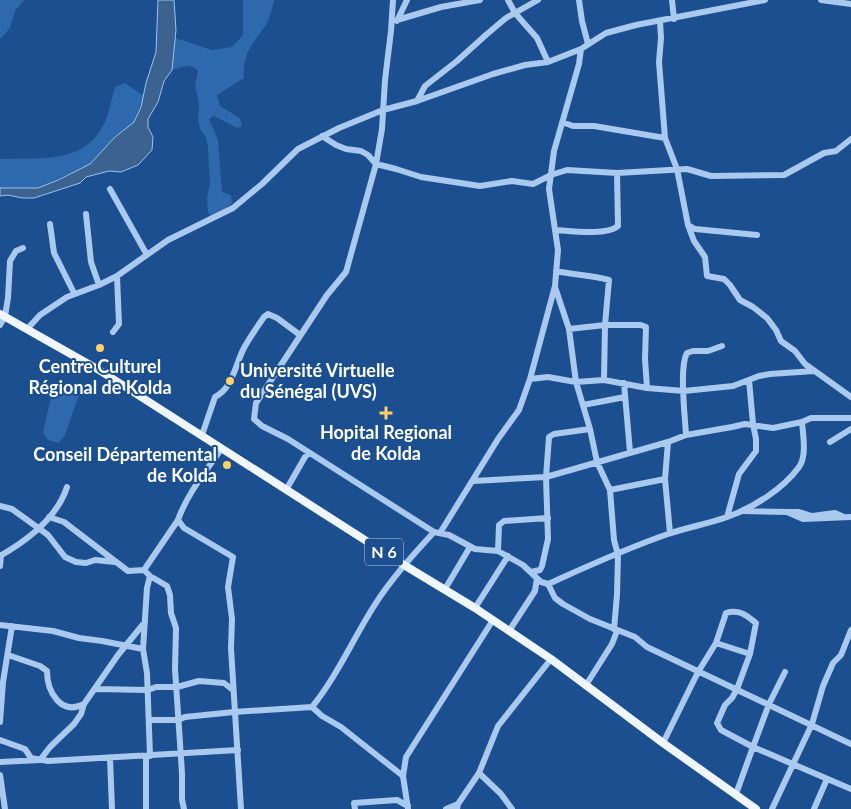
<svg xmlns="http://www.w3.org/2000/svg" width="851" height="809" font-family="Lato,sans-serif">
  <rect width="100%" height="100%" fill="#1b4f8f"/>
  <path fill="#2e69ad" d="M0 0H24L15 11 10 28 0 39Z
    M243 0H274C272 7 271 17 267 23 254 43 242 52 244 78L217 95 220 106 240 118 242 126 237 128 214 116 209 119 218 140 222 192 231 195 232 203 225 209 211 216 208 212 207 198 210 183 208 147 206 137 200 129 198 118 199 104 195 85 198 71C191 63 182 67 172 70L175 38 212 50 232 47 243 35Z
    M125 83 144 96 134 122 115 137 90 164 38 188H0V159C43 157 88 166 107 117 110 108 112 97 115 87Z
    M57 381 77 389 79 395 65 435 59 443 48 440 43 433 51 397Z"/>
  <path fill="#3c6290" stroke="#9cc4f0" d="M158 0H174L176 30 172 70 164 81 158 102 148 119V127L153 137 152 150 138 165 121 172 109 171 86 177 80 183 34 198H22L8 195 0 196V188H38L58 180 90 164 115 137 134 122 141 107 146 83 156 52Z"/>
  <g fill="none" stroke-linecap="round" stroke-linejoin="round">
    <path stroke="#a9c9ee" stroke-width="6" d="M393 0 391 31 385 80 382 129 376 164 346 272 327 295 256 403 254 419 262 426 288 439 434 532 449 535 475 549 498 551 523 565 541 582 548 584C588 566 627 548 668 534 688 527 708 524 727 517 753 508 783 489 799 467 807 456 803 435 802 422
      M508 0 515 13 537 38 548 62
      M579 0 582 21 588 44
      M672 0 674 19
      M821 0 851 4
      M397 20 441 7 480 0
      M397 21 407 0
      M660 21 661 38 659 62 665 138 677 169 688 225 694 241 705 257 707 276 724 279 730 285 740 300 753 307 767 318 776 330 781 341 795 351 805 364 851 397
      M417 101 425 86 457 61 487 34 506 18 538 0
      M562 122 573 126H594L665 138
      M322 136 336 145 346 149 361 151 368 155 376 164 396 169 421 177 480 186 512 181 533 184 551 175 567 170 617 173 687 169 711 176 784 175 824 153 836 151 851 139
      M110 189 147 255
      M86 214 91 262 99 285
      M50 224 54 253 74 293
      M688 225 695 229 757 235
      M555 230C570 231 607 236 618 226L617 173
      M556 271C574 275 591 275 609 280L605 325 604 380
      M555 287 569 329 576 382 590 429 597 462 610 490 614 540 618 555 617 595 614 629
      M0 325 5 316 8 298 10 261 16 251 23 248
      M28 328 40 315 67 297 99 285 117 276 168 240 233 208 262 184 298 149 339 128 383 110 417 101 493 74 525 65 548 62 581 49 606 33 636 25 765 0
      M569 329 605 325H641L646 327 645 359 647 388
      M113 332 119 324 117 276
      M530 379 548 377 576 382 604 380 647 388 684 391 733 386 759 376 770 374 814 371
      M624 383 630 452
      M583 405 625 397
      M202 435 215 397C233 388 235 365 244 348 250 337 257 327 264 317L268 314 277 318 300 335
      M686 435C685 416 679 367 687 353L693 351H708L722 346
      M668 442 665 479 670 533
      M830 442 851 429
      M222 448C206 471 187 494 178 520L184 528 233 557 228 587 232 619 231 648 241 809
      M473 481 546 477 668 442 686 435 732 427 745 424 773 428 802 422 811 418H851
      M286 490 305 457 309 453
      M610 490 665 479
      M0 506 12 509 48 535 65 557 76 562 86 563 95 560 115 562
      M743 511 787 512 803 519 851 517
      M788 512H799L812 516 835 513 844 517
      M49 517 64 522 128 571 144 570 150 576 167 586 170 595 171 613 176 628 175 669 182 773V800L184 809
      M727 517 739 474 756 451V439L753 424 749 380
      M440 533 498 439 519 410 530 379 555 286 558 250 549 189 554 151 579 64 581 49
      M498 551 499 525 504 521 548 518
      M0 556C28 540 57 518 67 487
      M0 566 1 555
      M144 570 178 520
      M531 572 540 570 542 566 548 539 546 477 549 437 554 434 590 429
      M150 576 147 588 143 649 147 673 150 756
      M548 584 555 598 563 604 590 619 635 637 647 647 851 744
      M445 589 470 547
      M475 608 508 556
      M0 625 53 631 79 638 102 641 143 649
      M509 631 535 591 537 578
      M716 643 750 654
      M8 655 40 666 47 671C47 692 61 716 84 704
      M586 685 612 644 617 631
      M96 689 148 690 156 687H177L199 681 224 683 233 690
      M312 707C337 676 353 639 374 606 391 579 413 555 434 532
      M149 720H178L185 717 234 712 312 707 322 716 341 727 403 776
      M0 722 3 682 12 626
      M0 740 25 749 31 758 48 761 238 750
      M663 743 698 672 716 643 726 613C739 609 746 615 756 623L750 654 737 689 732 698 725 705 717 723 721 730 753 747 769 704 785 672
      M146 756V809
      M110 758 112 809
      M0 762 40 760 50 747 74 724 81 714 84 704 118 655 145 622
      M479 773 498 726 551 659
      M0 775 5 809
      M736 794 753 747 851 789
      M458 804 479 773 501 794 512 809
      M355 809 354 803 397 800 408 806
      M408 809 403 776 406 757 493 620
      M446 809 458 804 457 809
      M772 809 812 724 823 686 833 663 841 655 851 630
      M814 809 827 779"/>
    <path stroke="#f0f6ff" stroke-width="8" d="M0 314 99 370 404 565 475 608 551 659 663 743 756 809"/>
  </g>
  <g fill="#ffd166" stroke="#1b4f8f" stroke-width="2">
    <circle cx="100" cy="348" r="5"/>
    <circle cx="230" cy="381" r="5"/>
    <path d="M383.5 405.5h5v5h5v5h-5v5h-5v-5h-5v-5h5z"/>
    <circle cx="227" cy="465" r="5"/>
  </g>
  <g text-anchor="middle" stroke-width="4" stroke-linejoin="round" paint-order="stroke">
    <rect fill="#1b4f8f" stroke="#bbcadd" stroke-width="1" x="365" y="538.5" width="38" height="27" rx="4"/>
    <g font-size="16" font-weight="bold" fill="#fff">
      <text x="384" y="558">N 6</text>
    </g>
    <g font-size="18" font-weight="bold" fill="#fff" stroke="#1b4f8f">
      <text x="100" y="373">Centre Culturel<tspan x="100" dy="21">Régional de Kolda</tspan></text>
      <text x="240" y="377" text-anchor="start">Université Virtuelle<tspan x="240" dy="21">du Sénégal (UVS)</tspan></text>
      <text x="386" y="439">Hopital Regional<tspan x="386" dy="21">de Kolda</tspan></text>
      <text x="217" y="461" text-anchor="end">Conseil Départemental<tspan x="217" dy="21">de Kolda</tspan></text>
    </g>
  </g>
</svg>
